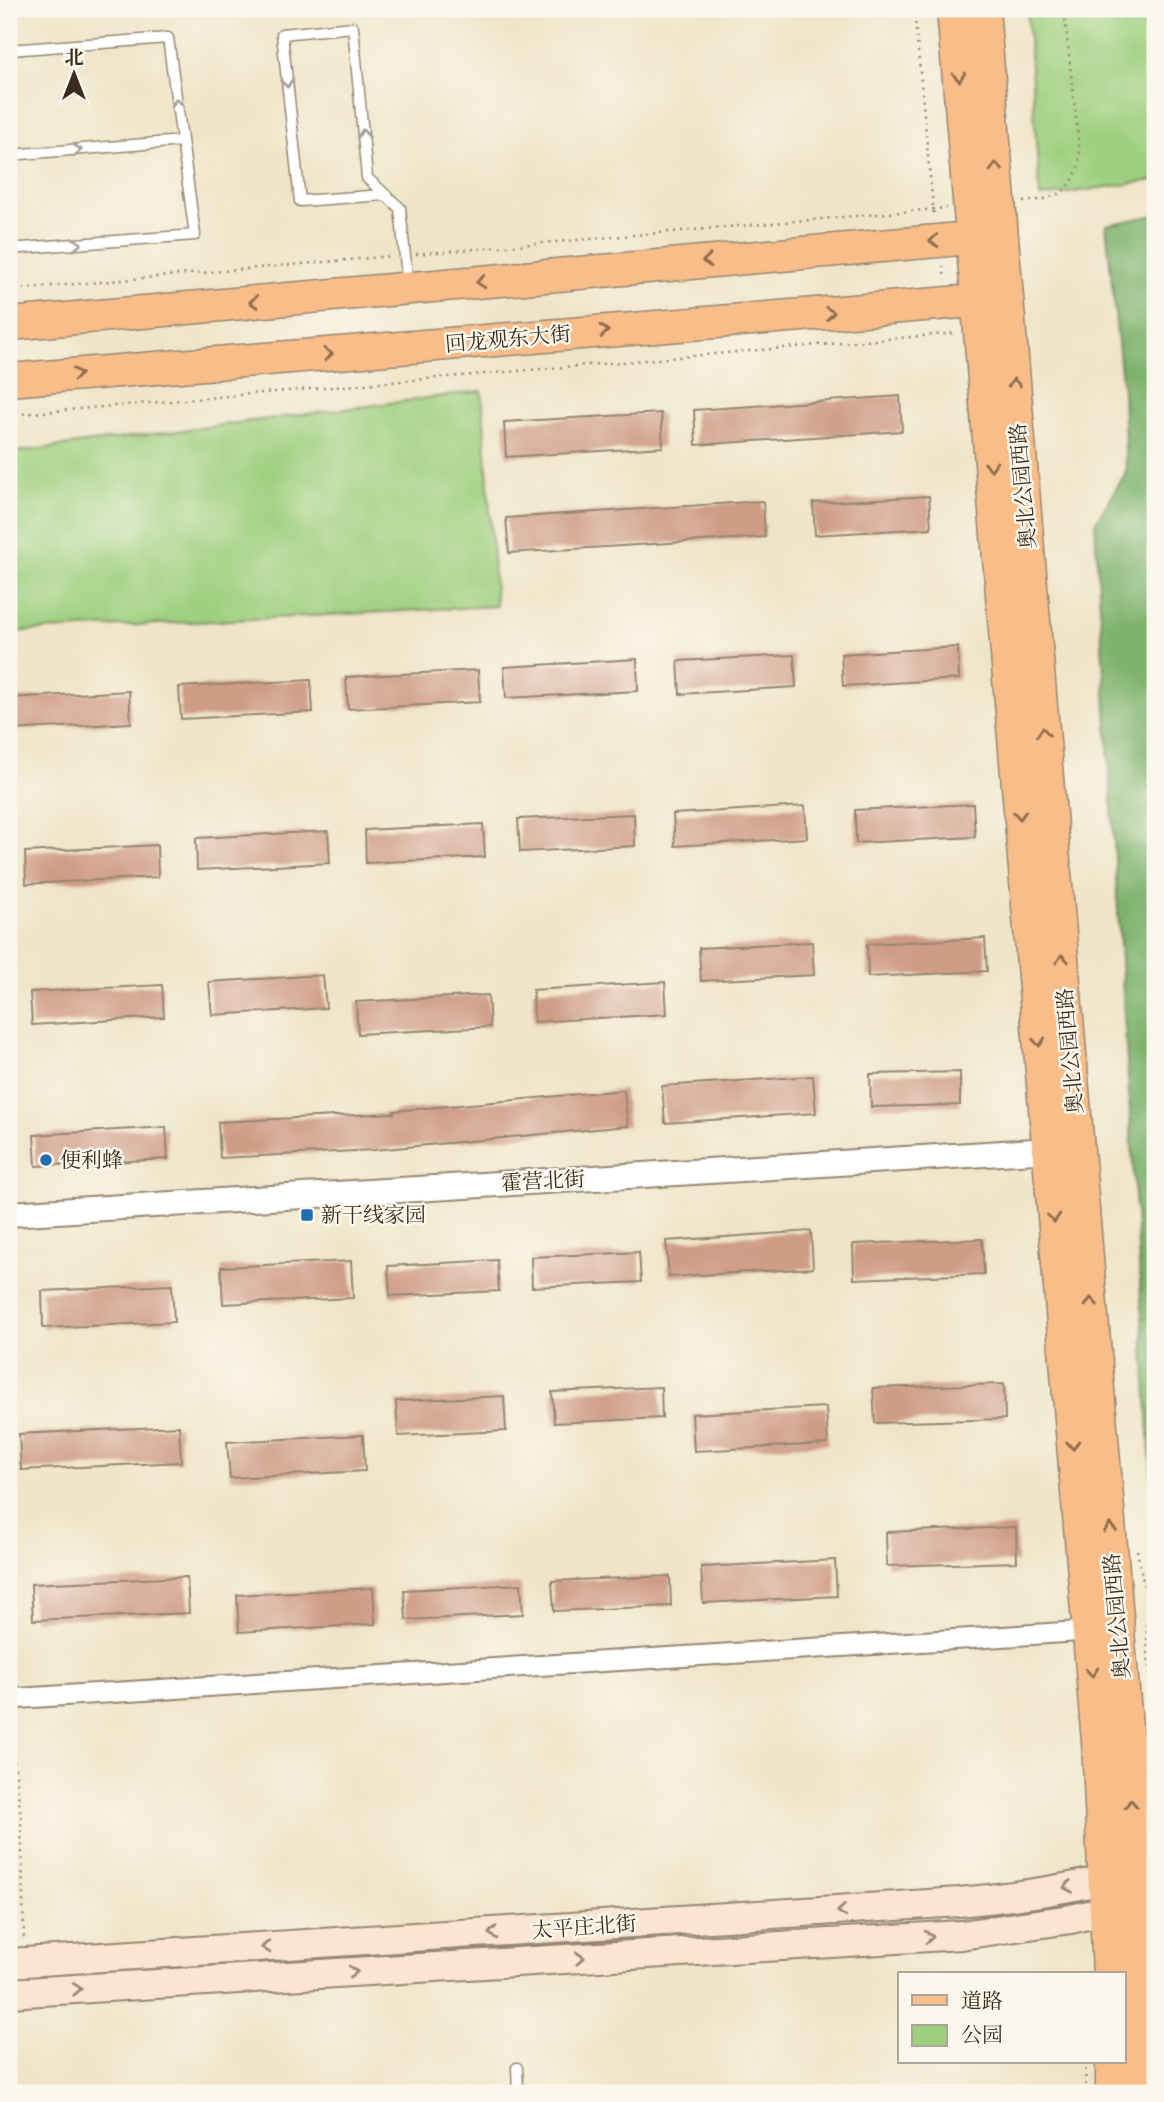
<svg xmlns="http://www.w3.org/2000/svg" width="1164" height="2102" font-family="'Old Standard TT','Noto Serif SC',serif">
  <rect width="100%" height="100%" fill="#fbf7ec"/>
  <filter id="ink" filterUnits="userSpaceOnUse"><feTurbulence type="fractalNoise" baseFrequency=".0143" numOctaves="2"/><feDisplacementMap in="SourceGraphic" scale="14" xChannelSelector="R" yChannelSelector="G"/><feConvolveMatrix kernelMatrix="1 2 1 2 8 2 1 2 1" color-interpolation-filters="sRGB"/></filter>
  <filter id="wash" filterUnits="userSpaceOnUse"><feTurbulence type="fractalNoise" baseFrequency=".00686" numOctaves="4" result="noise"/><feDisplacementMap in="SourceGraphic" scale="28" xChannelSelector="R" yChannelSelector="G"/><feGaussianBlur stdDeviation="1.57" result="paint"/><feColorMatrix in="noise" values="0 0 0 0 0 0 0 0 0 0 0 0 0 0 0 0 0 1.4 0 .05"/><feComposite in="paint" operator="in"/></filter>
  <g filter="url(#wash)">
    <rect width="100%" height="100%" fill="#efe4c7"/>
    <path fill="#9dcf7e" stroke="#6c7c4e" stroke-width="2" d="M1027 9H1155V180L1040 197Z
      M482 391 496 606 9 632V453Z"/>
    <path fill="#7eb26d" stroke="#5c6e46" stroke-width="2" d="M1155 215V1535L1095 523 1126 473 1123 392 1106 225Z"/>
    <g id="blocks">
      <path fill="#cf9c86" d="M900 396 902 431 696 445 694 410Z
        M661 413 663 447 506 457 504 422Z
        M929 496 931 528 815 535 813 503Z
        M763 501 765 537 509 553 506 518Z
        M958 647 959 679 843 686 841 654Z
        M794 655 796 687 680 694 678 661Z
        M637 659 638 691 506 698 504 667Z
        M478 670 480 702 348 709 346 677Z
        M311 680 313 712 181 719 179 687Z
        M129 691 131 723 9 730V698Z
        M973 804 975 837 856 843 855 810Z
        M805 806 807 838 675 846 673 814Z
        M634 814 635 846 520 852 518 819Z
        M483 824 485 857 366 863 365 830Z
        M328 831 330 863 197 870 196 838Z
        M157 845 158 877 26 884 25 852Z
        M985 938 987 971 868 977 867 944Z
        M812 942 814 975 701 981 699 948Z
        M323 975 326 1008 212 1015 209 982Z
        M665 982 667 1014 534 1022 533 990Z
        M162 985 164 1017 32 1025 30 992Z
        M488 995 490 1027 358 1034 356 1002Z
        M960 1072V1105L871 1107 870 1074Z
        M813 1076 816 1113 665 1123 662 1086Z
        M624 1090 628 1126 374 1150 220 1158 218 1122 394 1113V1111Z
        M166 1127 168 1159 36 1166 34 1135Z
        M811 1231 813 1268 669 1277 666 1241Z
        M982 1239 984 1274 854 1279 853 1244Z
        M639 1252 641 1282 532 1287 531 1257Z
        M497 1260 499 1291 390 1296 388 1266Z
        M351 1261 353 1298 223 1304 221 1267Z
        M172 1285 174 1322 43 1328 42 1291Z
        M1004 1384 1005 1419 875 1423 873 1388Z
        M661 1387 662 1418 554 1423 552 1392Z
        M504 1396 506 1431 398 1436 396 1401Z
        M826 1407 828 1444 694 1451 692 1414Z
        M179 1426 181 1462 21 1470 19 1434Z
        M363 1435 365 1471 230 1478 227 1442Z
        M1016 1527 1017 1562 887 1566 886 1532Z
        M835 1560 837 1596 703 1603 701 1567Z
        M670 1576 671 1606 554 1611 552 1581Z
        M187 1577 189 1613 33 1620 31 1584Z
        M521 1584 523 1614 406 1620 404 1590Z
        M373 1588 375 1624 239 1632 237 1595Z"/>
    </g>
  </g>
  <g filter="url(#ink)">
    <use href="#blocks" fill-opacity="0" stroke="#958772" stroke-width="2"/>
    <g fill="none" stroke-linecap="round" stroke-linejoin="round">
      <g stroke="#958772" stroke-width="13">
        <path id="service" d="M9 50 168 38 195 235 9 249
          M9 155 182 141
          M384 195 300 201 282 34 353 27 367 178 400 208 408 286
          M517 2068 518 2093"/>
      </g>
      <g stroke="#958772" stroke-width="23">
        <path id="minor" d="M9 1699 1088 1631"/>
      </g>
      <g stroke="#958772" stroke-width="28">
        <path id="tertiary" d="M9 1214 1067 1149"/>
      </g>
      <g stroke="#958772" stroke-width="32">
        <path id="secondary" d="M9 1963 959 1902C1025 1896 1092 1886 1155 1866
          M9 1993 961 1935 1071 1919 1155 1899"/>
      </g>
      <g stroke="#958772" stroke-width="35">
        <path id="primary" d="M953 9 1098 1742 1109 1974
          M983 9 1127 1738 1138 1936 1143 2093
          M9 324 993 236
          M9 380 998 299
          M1112 2062V2093"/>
      </g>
      <path stroke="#958772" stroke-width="2.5" stroke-dasharray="2 5" stroke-linecap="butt" d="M914 9 934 218
        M1023 202C1057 199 1076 191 1080 155L1064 9
        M416 254 947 208
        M943 266 945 280
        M9 290 392 256
        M9 415 957 333
        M1137 1550 1155 1643
        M1146 1624 1152 1708
        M9 1719 21 1816 24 1939
        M1085 2062 1086 2093"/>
      <use href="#service" stroke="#fff" stroke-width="10"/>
      <use href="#minor" stroke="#fff" stroke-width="19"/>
      <use href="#tertiary" stroke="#fff" stroke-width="24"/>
      <use href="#secondary" stroke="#fce5d0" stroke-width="28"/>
      <use href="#primary" stroke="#f8bd89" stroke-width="32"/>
    </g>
    <defs><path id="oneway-chevron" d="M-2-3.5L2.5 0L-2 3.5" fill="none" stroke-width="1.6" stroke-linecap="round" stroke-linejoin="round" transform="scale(1.75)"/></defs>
    <g stroke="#906c4e">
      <use href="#oneway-chevron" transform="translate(959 77) rotate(85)"/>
      <use href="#oneway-chevron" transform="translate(996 167) rotate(-95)"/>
      <use href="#oneway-chevron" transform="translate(934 241) rotate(175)"/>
      <use href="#oneway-chevron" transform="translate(707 261) rotate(175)"/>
      <use href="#oneway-chevron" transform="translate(481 282) rotate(175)"/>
      <use href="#oneway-chevron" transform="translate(254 302) rotate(175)"/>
      <use href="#oneway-chevron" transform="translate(830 313) rotate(-5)"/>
      <use href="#oneway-chevron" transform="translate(604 331) rotate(-5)"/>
      <use href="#oneway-chevron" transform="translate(328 354) rotate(-5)"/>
      <use href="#oneway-chevron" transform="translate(77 374) rotate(-5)"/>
      <use href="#oneway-chevron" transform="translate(1014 383) rotate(-95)"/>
      <use href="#oneway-chevron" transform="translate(991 466) rotate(85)"/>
      <use href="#oneway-chevron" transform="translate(1043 732) rotate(-95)"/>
      <use href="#oneway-chevron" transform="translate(1020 815) rotate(85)"/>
      <use href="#oneway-chevron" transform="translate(1062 959) rotate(-95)"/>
      <use href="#oneway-chevron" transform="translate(1039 1042) rotate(85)"/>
      <use href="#oneway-chevron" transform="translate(1054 1218) rotate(85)"/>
      <use href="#oneway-chevron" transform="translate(1091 1302) rotate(-95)"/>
      <use href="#oneway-chevron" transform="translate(1073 1445) rotate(85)"/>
      <use href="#oneway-chevron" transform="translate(1110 1528) rotate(-95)"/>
      <use href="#oneway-chevron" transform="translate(1092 1672) rotate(85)"/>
      <use href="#oneway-chevron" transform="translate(1131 1804) rotate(-93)"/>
    </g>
    <g stroke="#a79f9a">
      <use href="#oneway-chevron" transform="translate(287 83) rotate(84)"/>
      <use href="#oneway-chevron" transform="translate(177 103) rotate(-98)"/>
      <use href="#oneway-chevron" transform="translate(363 134) rotate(-95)"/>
      <use href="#oneway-chevron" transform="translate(77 150) rotate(-5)"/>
      <use href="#oneway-chevron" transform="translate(77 244) rotate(-4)"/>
    </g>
    <g stroke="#9c8877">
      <use href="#oneway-chevron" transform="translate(1068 1887) rotate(169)"/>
      <use href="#oneway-chevron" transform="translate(842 1911) rotate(176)"/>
      <use href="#oneway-chevron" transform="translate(493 1933) rotate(176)"/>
      <use href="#oneway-chevron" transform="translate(929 1937) rotate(-4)"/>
      <use href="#oneway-chevron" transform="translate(266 1947) rotate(176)"/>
      <use href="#oneway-chevron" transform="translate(580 1958) rotate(-3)"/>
      <use href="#oneway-chevron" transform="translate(353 1972) rotate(-3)"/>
      <use href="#oneway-chevron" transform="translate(77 1989) rotate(-3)"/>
    </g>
  </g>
  <g fill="#1f6fb2" stroke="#fbf7ec" stroke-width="2.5">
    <circle cx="46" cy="1160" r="7"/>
    <rect x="300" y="1208" width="14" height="14" rx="3.5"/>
  </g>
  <g text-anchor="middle" stroke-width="5" stroke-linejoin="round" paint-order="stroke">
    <g font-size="21" fill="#3b2a1e" stroke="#fbf7ec">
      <text transform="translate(508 339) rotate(-5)" y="7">回龙观东大街</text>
      <text transform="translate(1023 486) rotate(-95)" y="7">奥北公园西路</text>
      <text transform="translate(1070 1051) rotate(-95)" y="7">奥北公园西路</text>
      <text transform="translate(543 1181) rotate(-3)" y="7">霍营北街</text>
      <text transform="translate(1117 1616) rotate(-95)" y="7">奥北公园西路</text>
      <text transform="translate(584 1927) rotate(-4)" y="7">太平庄北街</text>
    </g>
    <g font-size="21" fill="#3b2a1e" stroke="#fbf7ec" text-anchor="start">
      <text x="60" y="1167">便利蜂</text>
      <text x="321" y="1222">新干线家园</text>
    </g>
  </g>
  <rect width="1164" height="2102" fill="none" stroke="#fbf7ec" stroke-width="35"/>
  <rect x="898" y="1972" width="228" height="91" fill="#fbf7ec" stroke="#aea59a" stroke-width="2"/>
  <rect x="912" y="1995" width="35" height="10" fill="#f8bd89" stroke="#aea59a" stroke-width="2"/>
  <text x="961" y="2008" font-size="21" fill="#3b2a1e">道路</text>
  <rect x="912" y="2025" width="35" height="21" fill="#9dcf7e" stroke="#aea59a" stroke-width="2"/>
  <text x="961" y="2042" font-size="21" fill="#3b2a1e">公园</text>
  <g transform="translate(74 74)" stroke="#fbf7ec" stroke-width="5" paint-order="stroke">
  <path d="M0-5L12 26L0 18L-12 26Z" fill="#3b2a1e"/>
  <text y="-10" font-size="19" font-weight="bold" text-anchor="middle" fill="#3b2a1e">北</text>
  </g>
</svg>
